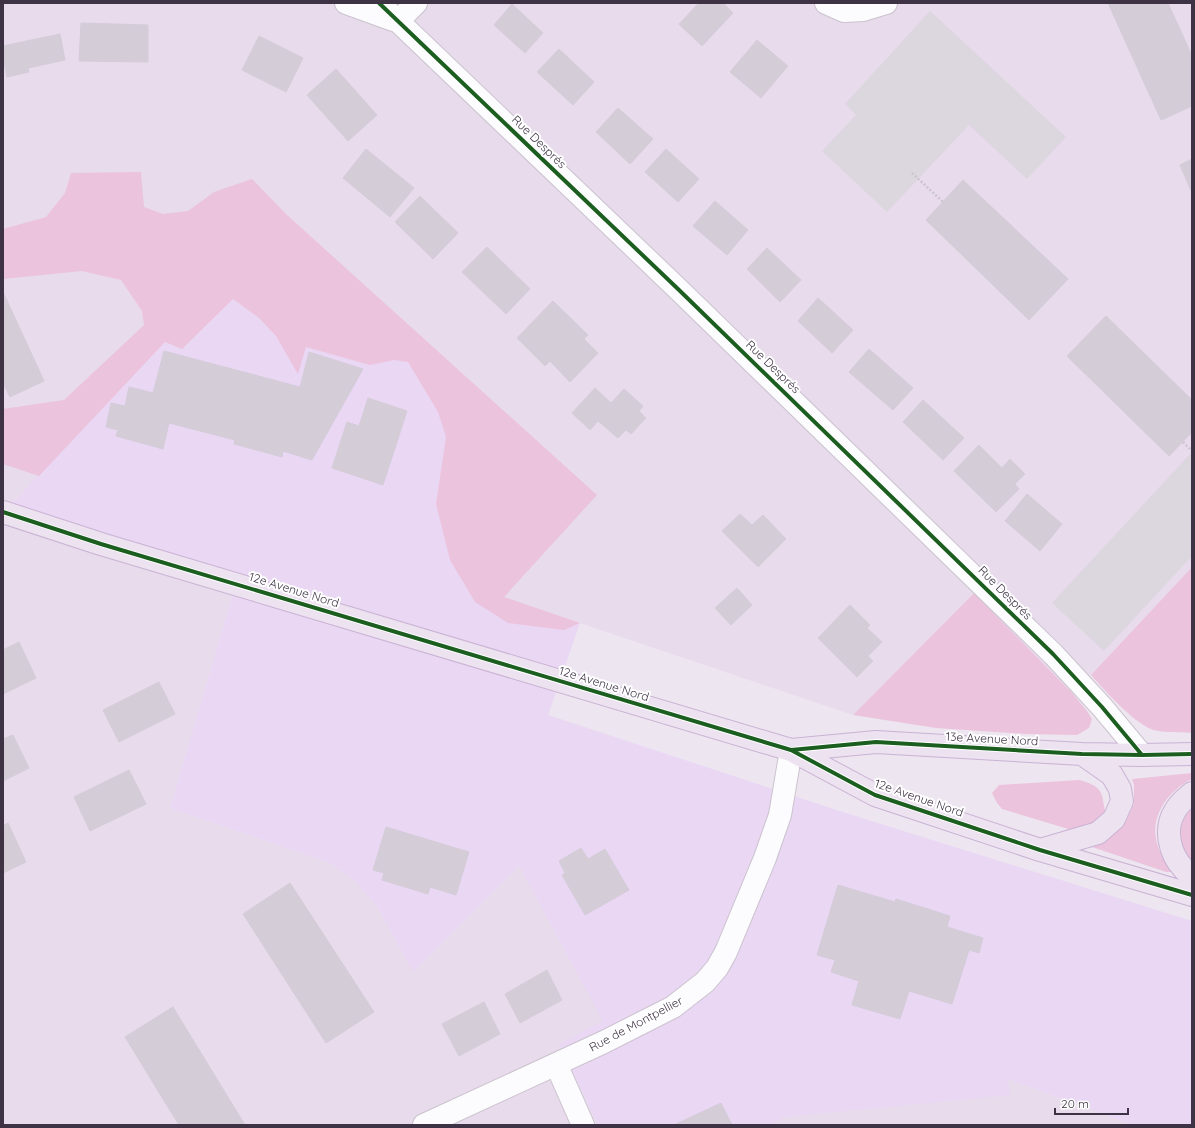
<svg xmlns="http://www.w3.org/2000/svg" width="1195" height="1128" font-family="Quicksand,sans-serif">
  <rect width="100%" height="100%" fill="#ede6f0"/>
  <path fill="#e7dbec" d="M3 3H1192V567L1073 694 974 593 853 715 503 597 596 495 286 214 5 512 236 583 170 808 327 862 354 880 377 906 392 932 519 866 604 1021 559 1044 598 1125H3Z
    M1008 1079 1132 1125H769L786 1117 1009 1094Z"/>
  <path fill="#e9d7f4" d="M286 214 597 495 504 597 580 623 548 715 849 814 1192 921V1125H1132L1008 1079 1010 1095 786 1117 769 1125H598L559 1044 603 1021 519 866 413 972 377 906 354 880 327 862 170 808 236 583 4 512Z"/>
  <path fill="#ecc3dc" d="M141 172 144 207 163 214 188 211 214 192 252 179 286 214 597 495 504 597 580 623 564 630 508 623 475 602 450 560 436 504 446 437 438 412 408 362 394 360 370 365 306 347 298 374 276 336 259 318 233 299 182 349 165 342 39 476 3 464V409L64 400 144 325 142 311 121 280 82 271 3 279V229L46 217 65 193 71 173Z
    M1192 567V733C1182 732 1160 733 1151 729 1132 721 1105 691 1091 675Z
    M974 593 1073 694 1087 711 1092 719 1089 728 1077 735 1026 734 936 728 853 715Z
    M1192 773V779C1180 785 1172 792 1164 803 1148 829 1156 848 1171 872H1166L1092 847 1112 836 1125 823 1134 804V785L1132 779Z
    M1079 780C1101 786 1102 790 1105 812L1092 827 1078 832 1002 809 997 803 992 793 999 785Z
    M1192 809V862C1178 850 1176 821 1192 809Z"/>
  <path fill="#dcd6df" d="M930 11 1066 137 1027 179 969 125 887 212 822 151 856 115 845 104Z
    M1192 452V556L1104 651 1052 603Z"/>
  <path fill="#d4cdd7" stroke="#d4ccd8" d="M699 3H723L733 13 702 46 679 24Z
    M1108 3H1168L1192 56V106L1161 120Z
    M512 4 543 33 525 53 494 25Z
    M81 23 148 25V62L79 61Z
    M60 34 65 60 28 68 29 72 7 77 3 58V46Z
    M259 36 303 58 286 92 242 70Z
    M757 40 788 66 761 98 730 72Z
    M559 49 594 82 573 105 537 72Z
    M336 69 377 115 348 141 307 95Z
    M618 108 653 139 630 164 596 132Z
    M366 149 414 188 390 217 343 178Z
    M666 149 699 179 678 202 645 172Z
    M1192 159V193L1180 165Z
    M963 180 1068 279 1029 320 926 220Z
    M420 196 458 233 433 259 395 222Z
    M715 201 748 230 727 255 693 226Z
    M487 247 530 289 506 314 462 272Z
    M767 248 801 280 780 302 747 269Z
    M3 292 44 381 10 397 3 383Z
    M818 298 853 330 832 353 798 321Z
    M553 301 588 335 584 339 598 353 570 382 550 361 545 366 517 338Z
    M1106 316 1192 400V432L1169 456 1067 356Z
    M869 349 913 388 893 410 849 372Z
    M164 351 300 387 309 352 363 369 312 460 283 451 282 457 234 444 235 440 169 423 163 449 116 436 118 430 106 427 111 403 125 406 129 387 153 393Z
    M595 388 611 403 624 389 643 406 639 411 646 418 631 434 626 430 618 438 598 421 590 430 572 413Z
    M368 398 407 411 383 485 332 468 347 422 359 426Z
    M923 400 964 438 943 460 903 422Z
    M979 445 1002 468 1010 459 1025 474 1015 484 1019 489 996 512 954 471Z
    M1027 494 1062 524 1040 551 1005 521Z
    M740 514 752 525 763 515 786 539 758 567 722 531Z
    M737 588 752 605 731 625 715 608Z
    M850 605 870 625 867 628 882 642 868 656 873 661 857 677 818 638Z
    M19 642 36 678 3 694V650Z
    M159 682 175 714 119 742 103 710Z
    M13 735 29 768 3 781V739Z
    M129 770 146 804 90 831 74 797Z
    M8 823 26 862 3 873V826Z
    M386 827 469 852 456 895 430 887 428 894 382 880 384 873 373 870Z
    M581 848 588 859 605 849 629 890 585 915 562 875 565 873 559 861Z
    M290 883 374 1012 326 1043 243 914Z
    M838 885 895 902 896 899 950 916 947 927 983 938 979 953 969 950 952 1004 909 991 900 1019 852 1005 859 981 831 972 835 960 817 955Z
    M547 970 562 1000 520 1023 505 994Z
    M484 1002 500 1034 459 1056 442 1024Z
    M173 1007 245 1125H179L125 1037Z
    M721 1103 732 1125H674Z"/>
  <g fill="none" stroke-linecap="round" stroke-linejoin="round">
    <g stroke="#cbc3ce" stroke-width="24">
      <path id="minor" d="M346 3 393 20
        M379 3 678 289 1053 654 1102 707 1142 755
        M826 3 844 11 863 10 886 3
        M398 21 416 3
        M556 1064 583 1125
        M424 1125 604 1042 673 1007 705 982 717 968 726 952 765 858 780 815 791 750"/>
    </g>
    <g stroke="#cab2d3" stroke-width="24">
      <path id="major" d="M3 512 101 544 791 750 875 795 1040 850 1192 895
        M791 750 876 742 1082 754 1142 755 1192 754
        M1192 793C1186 798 1179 803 1175 811 1164 828 1169 853 1183 868 1185 871 1189 874 1192 876
        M1040 850 1098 833 1114 819 1122 801 1120 789 1112 775 1082 754"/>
    </g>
    <path stroke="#cbc6ce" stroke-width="2.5" stroke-dasharray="2 2" stroke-linecap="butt" d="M912 173 943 202
      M1183 442 1192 451"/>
    <use href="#minor" stroke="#fcfbfd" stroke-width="22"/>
    <use href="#major" stroke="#ece2f0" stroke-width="22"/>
    <g stroke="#fff" stroke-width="6">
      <path id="cycleway" d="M379 3 678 289 1053 654 1102 707 1142 755
        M3 512 101 544 791 750 875 795 1040 850 1192 895
        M791 750 876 742 1082 754 1142 755 1192 754"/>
    </g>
    <use href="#cycleway" stroke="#1b5e20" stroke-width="4"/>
  </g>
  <g text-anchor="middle" stroke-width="4" stroke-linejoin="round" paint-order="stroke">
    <g font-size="12" fill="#3e3345" stroke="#fff">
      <text transform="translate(539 142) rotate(44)" y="4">Rue Després</text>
      <text transform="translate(773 367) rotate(44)" y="4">Rue Després</text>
      <text transform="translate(294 590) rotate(17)" y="4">12e Avenue Nord</text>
      <text transform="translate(1005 593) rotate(45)" y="4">Rue Després</text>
      <text transform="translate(604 684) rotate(17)" y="4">12e Avenue Nord</text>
      <text transform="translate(992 739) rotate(3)" y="4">13e Avenue Nord</text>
      <text transform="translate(919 798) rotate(19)" y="4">12e Avenue Nord</text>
      <text transform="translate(636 1024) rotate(-28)" y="4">Rue de Montpellier</text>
    </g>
  </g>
  <rect width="1195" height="1128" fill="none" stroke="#3e3345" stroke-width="8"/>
  <path d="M1055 1108v6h73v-6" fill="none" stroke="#3e3345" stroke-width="2"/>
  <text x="1061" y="1108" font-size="12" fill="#3e3345" stroke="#ffffff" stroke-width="3" paint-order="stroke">20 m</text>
</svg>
